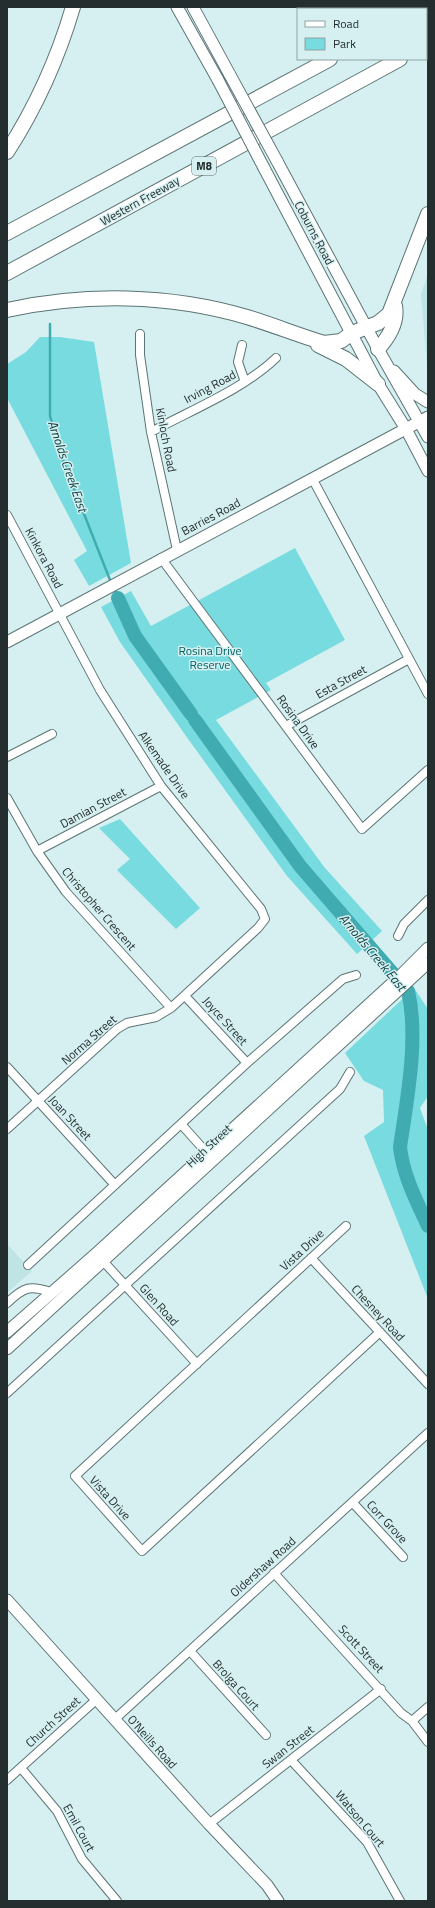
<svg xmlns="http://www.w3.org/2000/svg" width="435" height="1908" font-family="'Titillium Web',sans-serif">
  <rect width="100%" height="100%" fill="#d6f0f1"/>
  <path fill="#c0e3e4" d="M428 274V377L421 294Z
    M7 1244 32 1271 7 1293Z"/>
  <path fill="#78dbdf" d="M40 337H60L94 342 131 563 89 586 74 560 87 551 7 398V364L26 352Z
    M295 548 345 640 266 683 271 690 216 720 325 868 382 931 357 954 287 876 186 736 120 642 101 607 131 591 151 626Z
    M120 819 200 908 176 929 117 870 130 859 99 828Z
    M414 988 428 1009V1096L420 1108 428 1130V1299L364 1136 384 1122 383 1090 364 1081 345 1053Z"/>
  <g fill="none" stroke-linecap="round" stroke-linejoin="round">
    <path stroke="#40abb0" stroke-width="2.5" d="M50 324V416L62 458 110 580
      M116 592 118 598"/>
    <path stroke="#40abb0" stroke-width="14" d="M118 598 135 636 191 714
      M195 720 300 866 408 991C419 1038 407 1099 400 1147 403 1175 416 1200 428 1226"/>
    <g stroke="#5c7475" stroke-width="10">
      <path id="street" d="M140 334V355L151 432 177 550
        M242 345 238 362 245 382
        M151 432C191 410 244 389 276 358
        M312 478 428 694
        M7 515 100 690 161 786 261 909 265 919 258 928 171 1008 156 1017 127 1023 117 1029 7 1129
        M161 558 362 829 428 770
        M286 726 409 659
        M7 757 52 734
        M7 798 37 851 66 892 171 1008
        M37 851 161 786
        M398 936 404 924 428 900
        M185 996 247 1063
        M7 1067 115 1185
        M181 1124 206 1152
        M346 1226 75 1476 142 1551 380 1332
        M311 1258 428 1384
        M103 1261 197 1364
        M28 1265 247 1063 343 979 356 975
        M7 1303C24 1287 29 1285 51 1292
        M7 1393 340 1089 350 1072
        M353 1503 403 1557
        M274 1573 401 1713 412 1721 428 1742
        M190 1651 266 1735
        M115 1719 428 1433
        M412 1721 428 1707
        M291 1760 367 1842 400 1901
        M21 1768 57 1811 82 1859 117 1901
        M7 1780 97 1699
        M209 1824 381 1689"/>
    </g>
    <g stroke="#5c7475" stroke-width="13">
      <path id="secondary" d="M177 7 218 80
        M193 7 230 75
        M277 161 378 349 428 437
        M264 168 378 384 406 429 428 471
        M394 371 415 394 428 402
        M7 642 428 417
        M7 1332 98 1252 400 976 428 948
        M7 1349 428 963
        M7 1600 209 1824 267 1885 278 1901"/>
    </g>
    <g stroke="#5c7475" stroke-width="16">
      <path id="highway" d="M423 9 427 7
        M426 45 428 44
        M7 152C36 107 58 58 73 7
        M7 233 330 59
        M7 273 400 59
        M7 310C86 293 169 294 247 317 273 325 298 335 324 343L341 341 352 333 378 323 389 314 428 214
        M318 345 346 359 378 384
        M378 349C388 338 398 322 395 306"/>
    </g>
    <use href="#street" stroke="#fff" stroke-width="8"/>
    <use href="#secondary" stroke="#fff" stroke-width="11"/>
    <use href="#highway" stroke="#fff" stroke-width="14"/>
    <g stroke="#5c7475" stroke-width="13" stroke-linecap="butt">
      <path id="secondary-bridge" d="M230 75 277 161
        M218 80 264 168"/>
    </g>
    <use href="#secondary-bridge" stroke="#fff" stroke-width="11"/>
  </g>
  <g text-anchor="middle" stroke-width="3" stroke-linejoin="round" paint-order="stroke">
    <rect fill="#d6f0f1" stroke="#596868" stroke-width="1" x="192" y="157" width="24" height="18" rx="3"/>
    <g font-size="11" font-weight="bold" fill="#242e2e">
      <text x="204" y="170">M8</text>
    </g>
    <g font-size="12" fill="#242e2e" stroke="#d6f0f1">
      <text transform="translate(140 201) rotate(-29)" y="4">Western Freeway</text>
      <text transform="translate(314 233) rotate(62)" y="4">Coburns Road</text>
      <text transform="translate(210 387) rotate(-28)" y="4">Irving Road</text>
      <text transform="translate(166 440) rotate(79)" y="4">Kinloch Road</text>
      <text transform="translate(211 517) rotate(-28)" y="4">Barries Road</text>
      <text transform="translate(44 558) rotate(62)" y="4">Kinkora Road</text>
      <text transform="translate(341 682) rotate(-29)" y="4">Esta Street</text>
      <text transform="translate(298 722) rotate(54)" y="4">Rosina Drive</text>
      <text transform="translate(164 765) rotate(55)" y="4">Alkemade Drive</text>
      <text transform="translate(93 808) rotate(-28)" y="4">Damian Street</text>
      <text transform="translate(99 909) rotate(49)" y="4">Christopher Crescent</text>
      <text transform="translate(225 1021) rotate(48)" y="4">Joyce Street</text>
      <text transform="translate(89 1040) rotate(-41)" y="4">Norma Street</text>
      <text transform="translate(70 1118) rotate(47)" y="4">Joan Street</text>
      <text transform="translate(209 1146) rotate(-43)" y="4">High Street</text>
      <text transform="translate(302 1250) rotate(-43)" y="4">Vista Drive</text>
      <text transform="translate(159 1305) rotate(48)" y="4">Glen Road</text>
      <text transform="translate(378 1313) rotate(47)" y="4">Chesney Road</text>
      <text transform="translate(110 1498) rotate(48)" y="4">Vista Drive</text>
      <text transform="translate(387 1522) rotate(47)" y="4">Corr Grove</text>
      <text transform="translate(263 1567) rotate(-42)" y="4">Oldershaw Road</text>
      <text transform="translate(361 1649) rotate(47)" y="4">Scott Street</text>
      <text transform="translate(236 1685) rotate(48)" y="4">Brolga Court</text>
      <text transform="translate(53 1722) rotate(-42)" y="4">Church Street</text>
      <text transform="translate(152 1742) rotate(48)" y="4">O'Neills Road</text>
      <text transform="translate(288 1747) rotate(-38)" y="4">Swan Street</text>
      <text transform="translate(360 1819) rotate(50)" y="4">Watson Court</text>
      <text transform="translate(79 1828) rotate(61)" y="4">Emil Court</text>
    </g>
    <g font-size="12" fill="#006063" stroke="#d6f0f1">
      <text x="210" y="655">Rosina Drive<tspan x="210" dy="14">Reserve</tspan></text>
    </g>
    <g font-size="13" font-style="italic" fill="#083b3d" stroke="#d6f0f1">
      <text transform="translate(68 466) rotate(71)" y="5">Arnolds Creek East</text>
      <text transform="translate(373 952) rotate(50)" y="5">Arnolds Creek East</text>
    </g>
  </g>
  <rect width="435" height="1908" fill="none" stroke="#242e2e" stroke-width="16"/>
  <rect x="297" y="8" width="130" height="52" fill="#d6f0f1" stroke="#8fa2a3"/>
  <rect x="305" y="21" width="20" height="6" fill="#ffffff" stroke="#8fa2a3"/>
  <text x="333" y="28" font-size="12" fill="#242e2e">Road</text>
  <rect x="305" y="38" width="20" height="12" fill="#78dbdf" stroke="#8fa2a3"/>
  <text x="333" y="48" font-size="12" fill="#242e2e">Park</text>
</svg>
